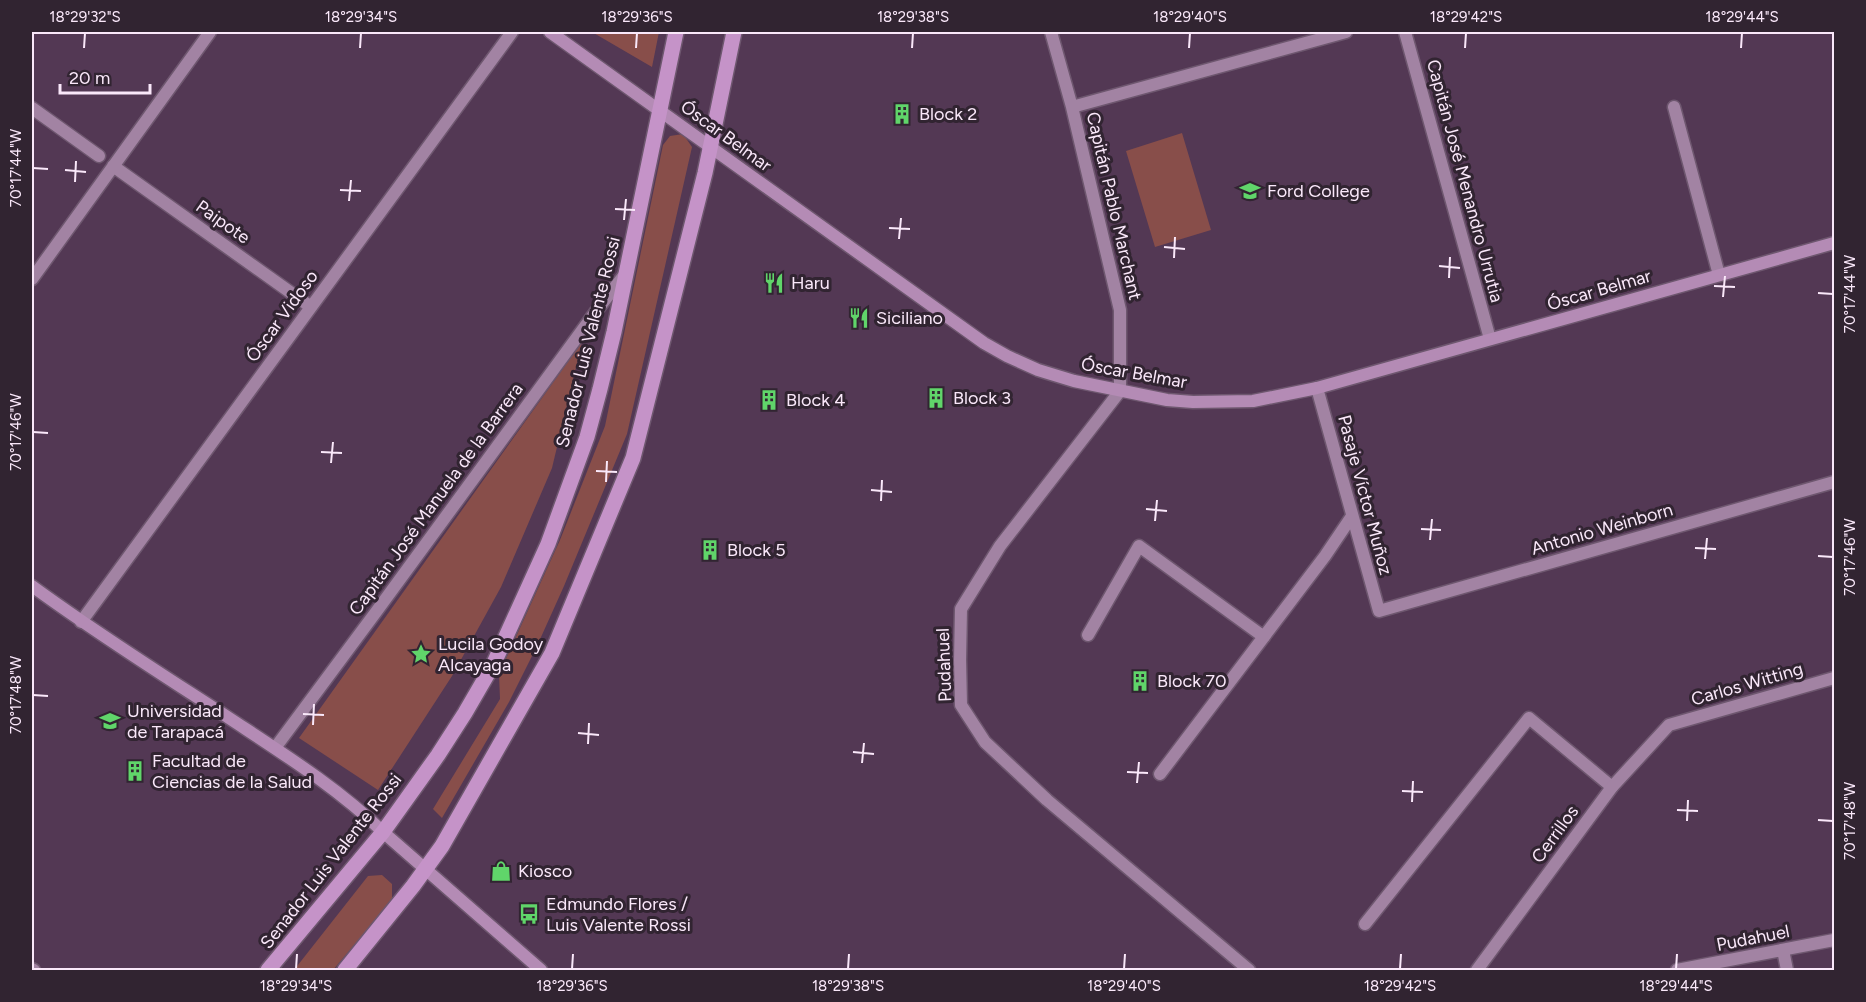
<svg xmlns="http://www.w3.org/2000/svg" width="1866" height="1002" font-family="Figtree,sans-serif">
  <rect width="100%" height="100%" fill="#533854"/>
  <path fill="#884e4a" d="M592 32H659L652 67Z
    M1182 133 1211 230 1155 247 1126 151Z
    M683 134 692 147 627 434 564 586 537 646 509 702 442 818 433 809 500 699 499 674 560 540 605 426 663 145 670 136Z
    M582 342 552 468 501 587 452 676 378 790 299 738Z
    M382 875 392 884V900L333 970H294L368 876Z"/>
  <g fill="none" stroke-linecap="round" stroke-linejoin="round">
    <g stroke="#6e576f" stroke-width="15">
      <path id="lane" d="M1088 635 1139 546 1264 637
        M1160 774 1325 556 1352 516
        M1365 924 1529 718 1612 787
        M32 969 34 970"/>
    </g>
    <g stroke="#6e576f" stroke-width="15">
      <path id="street" d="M1051 32 1072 107 1120 310V391L1000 546 961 609 960 660 961 705 985 742 1047 800 1249 970
        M1405 32 1490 339
        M1072 107 1346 32
        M1674 107 1719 275
        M32 108 99 156
        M113 166 311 307
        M32 279 210 32
        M1317 388 1379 611 1834 482
        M81 622 512 32
        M275 748 376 612 597 310 626 273
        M1783 950 1787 970
        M1477 970 1612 787 1669 725 1834 678
        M1677 970 1834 940"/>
    </g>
    <g stroke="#6e576f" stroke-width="15">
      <path id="secondary" d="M550 32 984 343 1007 356 1038 370 1074 381 1167 400 1193 402 1253 401 1317 388 1834 243
        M32 586C96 633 163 675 229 718 282 753 338 788 383 832L541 970"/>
    </g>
    <g stroke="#6e576f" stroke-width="18">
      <path id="primary" d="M268 970 383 832 438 755 465 713 494 663 548 544 587 437 600 389 614 332 676 32
        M345 970 413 886 442 846 552 653 633 458 705 173 734 32"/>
    </g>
    <use href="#lane" stroke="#a283a3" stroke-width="12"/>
    <use href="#street" stroke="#a283a3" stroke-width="12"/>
    <use href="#secondary" stroke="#b48bb5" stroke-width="12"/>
    <use href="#primary" stroke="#c593c8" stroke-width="15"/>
  </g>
  <path fill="none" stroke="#fae8fa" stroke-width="2" d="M84 48 85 33M360 48 361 33M636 48 637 33M912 48 913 33M1189 48 1190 33M1465 48 1466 33M1741 48 1742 33M33 168 48 169M65 170 86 172M75 182 76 161M340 190 361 191M349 201 351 180M615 209 635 210M624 220 626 199M889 228 910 229M899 239 901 218M1164 247 1185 249M1174 258 1175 237M1439 266 1460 268M1449 278 1450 257M1714 286 1735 287M1818 293 1833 294M1723 297 1725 276M33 432 48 433M321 452 342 453M331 463 333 442M596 471 617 472M606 482 607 461M871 490 892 492M881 501 882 480M1146 509 1167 511M1155 521 1157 500M1421 529 1441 530M1430 540 1432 519M1695 548 1716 549M1818 556 1833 557M1705 559 1707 538M33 695 48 696M303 714 324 715M313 725 314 704M578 733 599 735M588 744 589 723M853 752 874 754M862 763 864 743M1127 772 1148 773M1137 783 1139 762M1402 791 1423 792M1412 802 1413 781M1677 810 1698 811M1818 820 1833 821M1687 821 1688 800M296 969 297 954M572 969 573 954M848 969 849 954M1124 969 1125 954M1400 969 1401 954M1676 969 1677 954"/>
  <defs>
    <g id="building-bare" transform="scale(1.62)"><path d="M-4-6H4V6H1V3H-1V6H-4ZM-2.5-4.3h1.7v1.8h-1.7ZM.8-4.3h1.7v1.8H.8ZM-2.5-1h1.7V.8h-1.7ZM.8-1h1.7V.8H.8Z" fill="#60d56a" stroke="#312431" stroke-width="2.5" paint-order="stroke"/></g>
    <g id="school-bare" transform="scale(1.62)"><path d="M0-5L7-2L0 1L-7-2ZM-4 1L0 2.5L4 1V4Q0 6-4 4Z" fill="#60d56a" stroke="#312431" stroke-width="2.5" paint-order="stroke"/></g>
    <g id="restaurant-bare" transform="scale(1.62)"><path d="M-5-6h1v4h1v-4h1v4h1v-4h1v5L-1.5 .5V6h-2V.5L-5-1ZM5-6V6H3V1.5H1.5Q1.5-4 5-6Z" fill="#60d56a" stroke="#312431" stroke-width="2.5" paint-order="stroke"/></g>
    <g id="sight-bare" transform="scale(1.62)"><path d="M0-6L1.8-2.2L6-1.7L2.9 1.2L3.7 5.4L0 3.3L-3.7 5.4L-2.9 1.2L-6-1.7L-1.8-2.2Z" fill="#60d56a" stroke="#312431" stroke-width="2.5" paint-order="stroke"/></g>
    <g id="university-bare" transform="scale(1.62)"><path d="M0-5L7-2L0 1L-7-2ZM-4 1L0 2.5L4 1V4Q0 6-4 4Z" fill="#60d56a" stroke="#312431" stroke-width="2.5" paint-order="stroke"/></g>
    <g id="shop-bare" transform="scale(1.62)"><path d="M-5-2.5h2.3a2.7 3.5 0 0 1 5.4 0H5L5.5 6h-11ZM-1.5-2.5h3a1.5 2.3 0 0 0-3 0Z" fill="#60d56a" stroke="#312431" stroke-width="2.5" paint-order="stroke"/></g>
    <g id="bus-bare" transform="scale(1.62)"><path d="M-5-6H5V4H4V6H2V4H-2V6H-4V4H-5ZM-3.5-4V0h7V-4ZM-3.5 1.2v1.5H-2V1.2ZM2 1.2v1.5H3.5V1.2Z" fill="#60d56a" stroke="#312431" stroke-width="2.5" paint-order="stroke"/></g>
  </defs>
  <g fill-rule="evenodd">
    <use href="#building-bare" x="902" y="114"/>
    <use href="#school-bare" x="1250" y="191"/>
    <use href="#restaurant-bare" x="774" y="283"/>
    <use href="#restaurant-bare" x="859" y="318"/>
    <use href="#building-bare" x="936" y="398"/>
    <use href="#building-bare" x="769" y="400"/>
    <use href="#building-bare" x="710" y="550"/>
    <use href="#sight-bare" x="421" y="654"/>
    <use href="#building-bare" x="1140" y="681"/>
    <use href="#university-bare" x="110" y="721"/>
    <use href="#building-bare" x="135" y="771"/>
    <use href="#shop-bare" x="501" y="871"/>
    <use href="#bus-bare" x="529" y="914"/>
  </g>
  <g text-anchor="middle" stroke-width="6" stroke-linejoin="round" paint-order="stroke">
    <g font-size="18" fill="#fae8fa" stroke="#312431" text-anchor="start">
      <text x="919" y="120">Block 2</text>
      <text x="1267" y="197">Ford College</text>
      <text x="791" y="289">Haru</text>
      <text x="876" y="324">Siciliano</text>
      <text x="953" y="404">Block 3</text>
      <text x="786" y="406">Block 4</text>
      <text x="727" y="556">Block 5</text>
      <text x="438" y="650">Lucila Godoy<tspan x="438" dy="21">Alcayaga</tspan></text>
      <text x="1157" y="687">Block 70</text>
      <text x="127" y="717">Universidad<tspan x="127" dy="21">de Tarapacá</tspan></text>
      <text x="152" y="767">Facultad de<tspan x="152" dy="21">Ciencias de la Salud</tspan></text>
      <text x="518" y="877">Kiosco</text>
      <text x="546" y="910">Edmundo Flores /<tspan x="546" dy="21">Luis Valente Rossi</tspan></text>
    </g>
    <g font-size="18" fill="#fae8fa" stroke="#312431">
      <text transform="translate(726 136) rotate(36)" y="6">Óscar Belmar</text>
      <text transform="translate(1465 181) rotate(75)" y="6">Capitán José Menandro Urrutia</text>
      <text transform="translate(1114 206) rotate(77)" y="6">Capitán Pablo Marchant</text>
      <text transform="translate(223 222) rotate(35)" y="6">Paipote</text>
      <text transform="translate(1599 290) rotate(-16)" y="6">Óscar Belmar</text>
      <text transform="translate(282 316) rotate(-54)" y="6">Óscar Vidoso</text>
      <text transform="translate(588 342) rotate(-76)" y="6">Senador Luis Valente Rossi</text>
      <text transform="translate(1134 373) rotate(10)" y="6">Óscar Belmar</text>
      <text transform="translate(1365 495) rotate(75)" y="6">Pasaje Víctor Muñoz</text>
      <text transform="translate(436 499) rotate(-54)" y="6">Capitán José Manuela de la Barrera</text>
      <text transform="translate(1602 529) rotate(-16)" y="6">Antonio Weinborn</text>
      <text transform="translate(944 665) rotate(-92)" y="6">Pudahuel</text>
      <text transform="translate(1747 684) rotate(-16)" y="6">Carlos Witting</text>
      <text transform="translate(1555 834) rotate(-54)" y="6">Cerrillos</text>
      <text transform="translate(331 861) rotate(-52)" y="6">Senador Luis Valente Rossi</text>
      <text transform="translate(1753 938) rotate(-11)" y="6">Pudahuel</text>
    </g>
  </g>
  <rect width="1866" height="1002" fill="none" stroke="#312431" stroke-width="66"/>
  <path d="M60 84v9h90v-9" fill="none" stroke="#fae8fa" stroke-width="3"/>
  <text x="69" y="84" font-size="18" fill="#fae8fa" stroke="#312431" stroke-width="4.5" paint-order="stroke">20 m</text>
  <rect x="33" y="33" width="1800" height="936" fill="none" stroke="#fae8fa" stroke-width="2"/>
  <g font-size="15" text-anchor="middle" fill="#fae8fa">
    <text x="85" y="22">18°29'32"S</text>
    <text x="361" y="22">18°29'34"S</text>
    <text x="637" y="22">18°29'36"S</text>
    <text x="913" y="22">18°29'38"S</text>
    <text x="1190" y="22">18°29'40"S</text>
    <text x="1466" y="22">18°29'42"S</text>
    <text x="1742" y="22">18°29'44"S</text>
    <text transform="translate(16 168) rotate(-90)" y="5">70°17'44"W</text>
    <text transform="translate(1850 294) rotate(-90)" y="5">70°17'44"W</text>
    <text transform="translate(16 432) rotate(-90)" y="5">70°17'46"W</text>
    <text transform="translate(1850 557) rotate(-90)" y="5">70°17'46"W</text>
    <text transform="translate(16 695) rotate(-90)" y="5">70°17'48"W</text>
    <text transform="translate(1850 821) rotate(-90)" y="5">70°17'48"W</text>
    <text x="296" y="991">18°29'34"S</text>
    <text x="572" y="991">18°29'36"S</text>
    <text x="848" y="991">18°29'38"S</text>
    <text x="1124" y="991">18°29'40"S</text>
    <text x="1400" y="991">18°29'42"S</text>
    <text x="1676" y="991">18°29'44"S</text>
  </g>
</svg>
